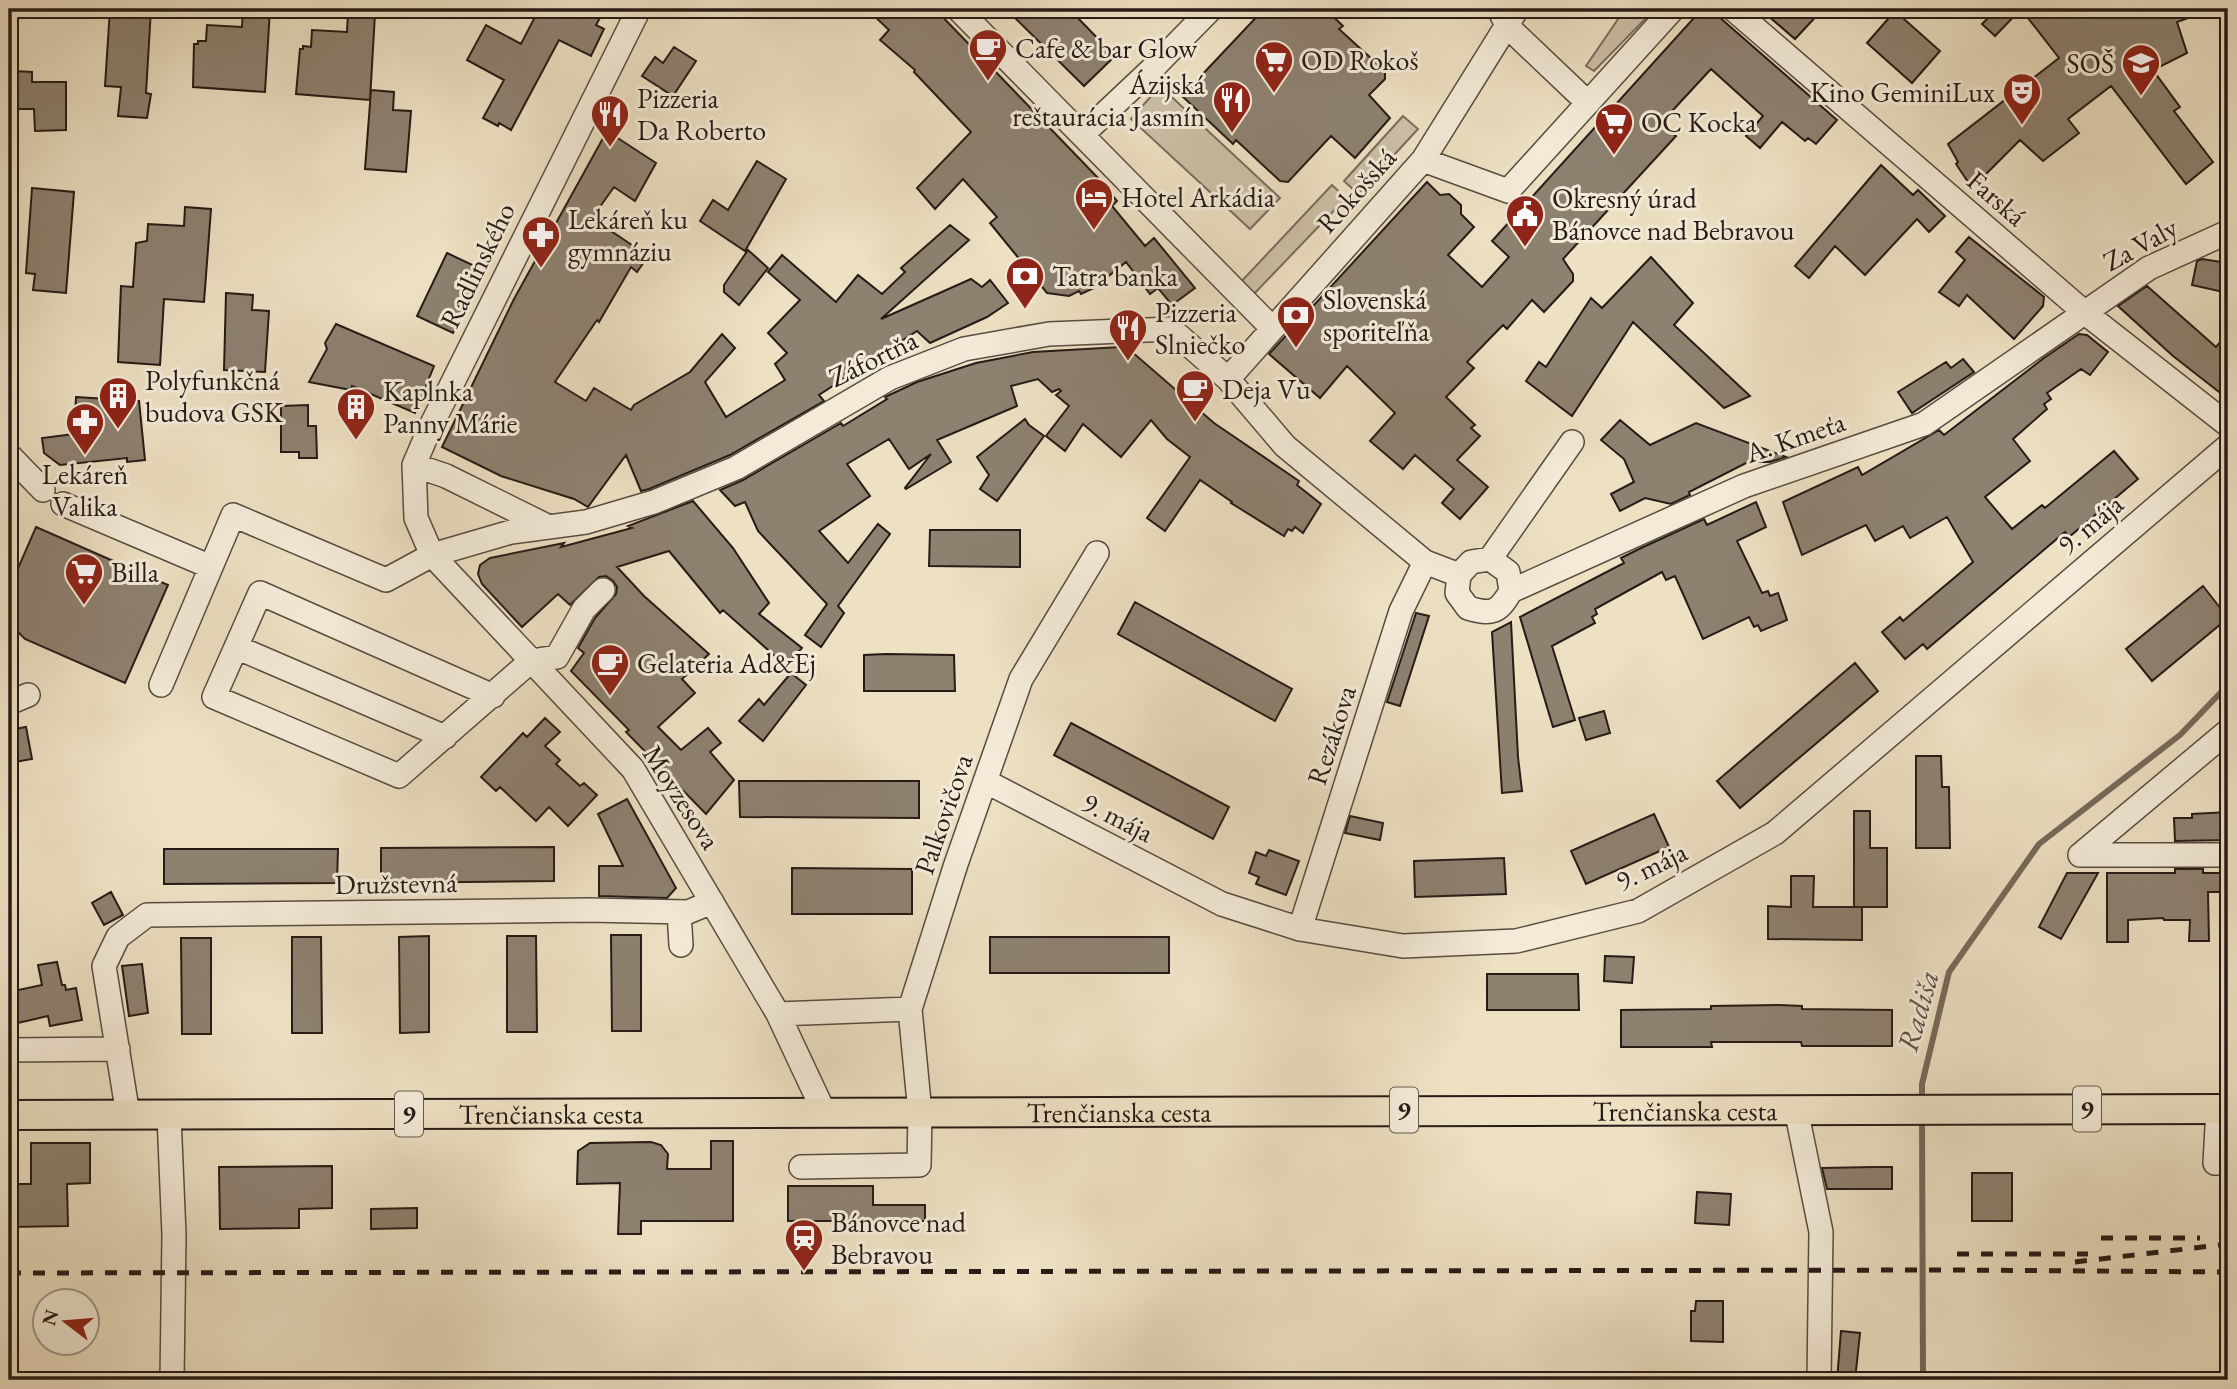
<svg xmlns="http://www.w3.org/2000/svg" width="2237" height="1389" font-family="'EB Garamond',serif">
  <rect width="100%" height="100%" fill="#ede0c3"/>
  <filter id="stains"><feTurbulence type="fractalNoise" baseFrequency=".00286" numOctaves="4"/><feColorMatrix values="0 0 0 0 .2 0 0 0 0 .09 0 0 0 0 .02 0 0 0 .5 -.17"/></filter>
  <radialGradient id="worn" r=".72"><stop offset=".6" stop-color="#630" stop-opacity="0"/><stop offset="1" stop-color="#630" stop-opacity=".3"/></radialGradient>
  <path fill="#cbbfa6" stroke="#786d5e" stroke-width="2" d="M1625 9H1655L1594 71 1586 66Z
    M1160 86 1280 198 1250 229 1131 119Z
    M1403 116 1418 129 1358 194 1344 181Z
    M1332 185 1346 198 1251 297 1238 285Z"/>
  <g fill="none" stroke-linecap="round" stroke-linejoin="round">
    <path stroke="#75695a" stroke-width="6" d="M1922 1102V1084L1949 972 2039 844 2180 735 2228 685
      M1922 1116 1923 1380"/>
  </g>
  <path fill="#8d8170" stroke="#261b16" stroke-width="2" d="M110 9H151L146 93 151 94 147 118 118 116 121 87 105 86Z
    M243 9H270L265 92 193 87 194 44H198V41H206L207 25 242 27Z
    M539 9H605L596 25 604 29 591 56 559 40 511 130 499 123 498 126 483 118 504 80 467 60 486 25 521 44Z
    M867 9H935L1098 178 1117 201 1112 206 1145 246 1154 238 1195 288 1172 305 1158 288 1150 294 1126 262 1094 288 1081 294 1079 291 1069 296 1047 293 990 223 997 217 963 179 935 209 917 188 971 132 914 72 915 70 880 40 889 30Z
    M1006 9H1069L1115 56 1084 86Z
    M1264 9H1325L1343 26 1339 29 1385 71V79L1369 95 1390 118 1355 158 1331 136 1288 182 1280 181 1236 140 1233 144 1182 96Z
    M1702 9H1710L1837 120 1816 144 1808 138 1805 141 1782 122 1760 148 1746 136 1763 116 1711 69 1661 123 1676 136 1563 259 1573 274V281L1544 312 1532 300 1507 329 1503 325 1467 362 1474 368 1446 397 1475 425 1471 428 1480 436 1457 460 1488 487 1460 519 1442 503 1454 489 1415 455 1403 469 1370 441 1395 413 1347 366 1320 398 1269 354 1427 182 1440 195 1449 194 1461 205V214L1474 227 1448 255 1482 287 1509 257 1492 241Z
    M1760 9H1823L1795 39Z
    M1997 9H2207V11L2177 22 2187 53 2153 70 2180 107 2174 111 2213 162 2186 184 2111 86 2068 119 2079 133 2043 161 2020 140 1976 184 1972 180 1968 182 1956 164 1958 162 1948 144 2059 58 2021 9 1995 36 1982 24Z
    M1895 11 1940 51 1912 83 1867 43Z
    M348 12 375 14 370 100 296 94 300 49H303V46L311 47 312 30 347 32Z
    M674 47 696 61 673 96 642 76 655 57 663 63Z
    M14 71 32 72V82H66V130L35 131 34 109H9V77H15Z
    M371 90 394 92 393 110 411 111 406 172 365 169Z
    M607 131 656 163 635 201 614 187 592 218 648 256 637 272 631 267 599 322 597 320 555 382 586 401 594 388 631 410 634 405 690 372 722 334 735 348 705 382 726 417 785 380 775 364 787 353 768 333 800 300 768 272 782 255 836 302 858 275 882 294 905 272 901 268 950 225 969 240 881 319 971 279 982 287 990 280 1008 303 987 317 930 343 917 331 819 395 824 401 730 455 649 489 641 491 626 455 588 507 574 499 501 476 442 447 514 299Z
    M757 161 786 179 745 251 700 221 713 200 728 210Z
    M1881 165 1913 195 1918 190 1945 216 1929 232 1917 219 1865 275 1835 246 1809 278 1795 266Z
    M32 188 74 192 66 293 33 290 35 274 26 273Z
    M185 207 211 209 204 302 164 299 160 365 118 362 121 286 133 287 136 243 147 241 148 224 184 226Z
    M1969 237 2044 297 2043 306 2014 339 1967 295 1959 306 1939 292 1965 260 1956 252Z
    M748 250 768 268 739 305 724 292V285Z
    M447 253 483 270 453 333 417 316Z
    M1651 257 1693 303 1674 325 1750 396 1724 408 1633 322 1572 416 1526 381 1539 362 1546 367 1591 298 1602 308Z
    M2202 259 2228 263V293L2192 285 2197 261Z
    M2147 286 2216 347 2228 332V399L2173 356 2118 306Z
    M226 293 253 295 252 310 269 311 265 372 224 370Z
    M336 324 434 366 415 413 352 386 351 390 309 382 327 349 325 343Z
    M2079 334 2087 335 2108 352 2090 375 2081 369 2047 393 2051 399 2044 404 2047 409 2013 439 2030 461 1985 497 2012 529 2042 505 2045 508 2114 451 2138 479 2069 537 2065 532 1927 649 1923 644 1905 659 1882 632 1900 617 1903 621 1973 562 1947 517 1910 538 1903 526 1875 541 1866 525 1802 555 1783 502 1858 467 1862 475 1939 430 1944 435 2044 358Z
    M1121 347 1131 351 1214 423 1299 481 1297 485 1321 504 1303 533 1295 527 1292 531 1288 529 1284 536 1231 503 1232 502 1200 480 1165 531 1147 518 1190 457 1167 439 1151 420 1121 457 1083 424 1065 451 1046 436 1069 406 1056 395 1061 391 1059 389 1052 392 1038 379 1011 386 1017 406 937 440 951 462 906 489 905 488 931 454 909 469 889 439 847 464 870 496 819 531 848 563 878 524 890 534 838 606 844 613 821 647 805 635 827 604 758 531 745 502 735 506 720 490 743 480 841 423 843 426 887 399 885 397 917 382 976 363 1033 352Z
    M1963 359 1974 372 1912 413 1898 392 1946 362 1951 368Z
    M76 397 139 401 145 460 127 462V458L60 465 44 453 42 438 74 434Z
    M308 405V426H316L317 458H299V452H281V406Z
    M1025 419 1029 425 1044 436 997 501 980 489 989 475 977 457Z
    M1620 420 1650 445 1696 423 1786 457 1770 462H1748L1689 492 1690 495 1671 504 1645 498 1620 511 1611 494 1634 482 1624 459 1601 440Z
    M693 501 733 548 769 603 759 614 802 648 786 666 723 610 720 613 669 551 617 567 644 596 709 654 682 679 695 693 658 727 681 750 708 728 721 743 710 752 734 780 706 814 626 732 629 730 571 671 584 653 578 648 595 618 616 594 617 587 613 581 606 576 599 577 570 605 558 594 522 627 482 584 478 574 480 565 490 558 564 543 561 547 632 528 628 526Z
    M1756 502 1766 527 1737 541 1762 593 1768 591 1770 596 1778 593 1787 620 1761 631 1758 625 1754 627 1749 617 1703 639 1675 576 1666 580 1662 572 1595 609 1597 614 1592 617 1595 623 1552 646 1575 720 1553 727 1520 617 1624 563 1621 558 1641 548 1704 519 1707 525Z
    M36 527 168 585 125 683 25 639 9 623V589Z
    M930 530H1020V567L929 566Z
    M2203 586 2228 618 2152 681 2126 649Z
    M1135 602 1292 689 1275 721 1118 634Z
    M1416 613 1429 616 1400 706 1387 702Z
    M1511 622 1518 757 1522 791 1502 793 1492 632Z
    M886 654 954 655 955 691H864V655Z
    M1855 663 1878 691 1740 808 1717 781Z
    M791 673 806 685 763 741 739 721 759 699 764 705Z
    M1604 711 1610 733 1586 740 1579 718Z
    M545 718 560 732 545 746 560 760 556 764 580 786 584 783 597 795 568 826 549 807 536 821 500 787 496 791 481 777 523 733 527 737Z
    M1071 723 1229 807 1213 839 1054 755Z
    M26 727 32 759 9 763V730Z
    M1916 756H1941L1942 787H1949L1950 848H1916Z
    M739 781H919V818L740 817Z
    M627 799 676 888 667 898 599 896V866H623L598 814Z
    M1854 811H1870V848H1887V907H1854Z
    M2228 812V840L2175 841 2174 818H2192V814Z
    M1654 814 1669 847 1586 884 1571 851Z
    M1350 816 1383 823 1380 840 1345 833Z
    M554 847V881L381 883V848Z
    M164 849H338L337 883 164 884Z
    M1269 850 1299 861 1286 895 1256 884 1259 877 1249 873 1256 852 1266 856Z
    M1504 858 1506 894 1415 897 1414 861Z
    M792 868 912 869V914H792Z
    M2175 869H2203V873H2228V892H2208L2209 941H2189L2190 920H2164L2163 918 2128 920V942H2107V873H2175Z
    M2067 873H2098L2061 939 2039 927Z
    M1791 876H1814L1813 907H1862V940L1768 939V906L1791 907Z
    M111 892 123 915 104 925 92 903Z
    M611 935H641V1031H612Z
    M429 936V1032L400 1033 399 937Z
    M507 936H536L537 1032H507Z
    M292 937H321L322 1033H292Z
    M990 937H1169V973H990Z
    M181 938H211V1034H182Z
    M1605 956 1634 957 1632 983 1604 981Z
    M57 962 62 985H65L66 990 76 988 82 1020 50 1026 48 1016 9 1025V992L42 985 38 965Z
    M142 964 148 1013 129 1016 122 966Z
    M1487 974H1578L1579 1010H1487Z
    M1779 1005 1802 1006V1009L1892 1010V1046H1802L1801 1042H1711L1712 1047H1621V1010L1711 1009V1006Z
    M711 1141H733V1221H641V1234H618L620 1183 577 1184 578 1151 590 1143 651 1142 661 1145 668 1154 667 1169H711Z
    M31 1143H90V1183L67 1184 68 1226 9 1227V1184H31Z
    M332 1166V1208L299 1209V1228L220 1229 219 1167Z
    M1873 1167H1892V1189H1827L1822 1168Z
    M1972 1173H2012V1221H1972Z
    M788 1186H873V1205H925V1221H788Z
    M1697 1192 1731 1194 1729 1225 1695 1223Z
    M417 1208V1228L371 1229V1209Z
    M1696 1301H1723V1342L1691 1341V1311H1695Z
    M1841 1331 1860 1333 1855 1380H1837Z"/>
  <g fill="none" stroke-linecap="round" stroke-linejoin="round">
    <g stroke="#584c41" stroke-width="26">
      <path id="minor" d="M639 9 429 430 414 465 416 518 432 555 633 769 778 1014 824 1112
        M958 9 1272 328
        M1733 9 2084 312 2228 425
        M1501 13 1507 26 1588 103
        M1083 134 1151 70 1211 9
        M1423 160 1508 191 1673 9
        M1228 379 1423 160 1517 9
        M9 455 43 490
        M414 465 446 476 549 527
        M63 504 211 567
        M1490 559 1572 442
        M1511 591C1498 613 1492 615 1468 608L1457 593 1459 575 1471 562 1490 559 1508 572 1511 591 1744 486 1924 424 2149 268 2228 232
        M236 647 445 737
        M161 685 233 515 386 580 432 555 511 532 586 522 654 502 736 468 890 378 964 349 1049 334 1171 329 1228 379 1285 446 1425 562 1459 575
        M493 696 260 593 214 697 399 776 531 661 557 657 584 609 603 590
        M9 703 28 695
        M985 781 1222 904 1300 929 1403 946 1516 941 1638 911 1775 833 2228 446
        M2080 855 2228 731
        M2080 855H2228
        M679 912 681 945
        M1300 929 1401 611 1425 562
        M778 1014 910 1009
        M9 1050 118 1049
        M1796 1109 1821 1232 1819 1380
        M2218 1109 2215 1163H2228
        M128 1115 104 966 118 937 147 915 588 910 688 912 712 902
        M169 1116 174 1235 172 1380
        M801 1167 919 1165 920 1113 910 1009 956 864 1021 679 1097 553"/>
    </g>
    <g stroke="#261b16" stroke-width="32">
      <g id="major">
        <path id="s1" d="M9 1115 2228 1109"/>
      </g>
    </g>
    <use href="#minor" stroke="#f3ebd8" stroke-width="23"/>
    <use href="#major" stroke="#ede0c3" stroke-width="28"/>
    <path stroke="#261b16" stroke-width="5" stroke-dasharray="12 12" stroke-linecap="butt" d="M2101 1238H2200
      M1957 1254H2088
      M2075 1262 2228 1244
      M9 1273 1956 1270 2228 1272"/>
  </g>
  <defs>
    <g id="cafe-pin" transform="scale(2.0125)"><path d="M0 17L-7.5 6A9.5 9.5 0 1 1 7.5 6Z" fill="#8f2418" stroke="#f3ebd8"/><path d="M-5.5-4.5H6V0H3Q3 3.5 0 3.5H-2.5Q-5.5 3.5-5.5 0ZM3-3.2v2h1.7v-2ZM-6 4.5H4V6H-6Z" fill="#fff"/></g>
    <g id="supermarket-pin" transform="scale(2.0125)"><path d="M0 17L-7.5 6A9.5 9.5 0 1 1 7.5 6Z" fill="#8f2418" stroke="#f3ebd8"/><path d="M-6-5.5h2.5l.6 2H6L4.5 2H-2.5L-4.4-4H-6ZM-1.5 3.2a1.3 1.3 0 1 0 .1 0ZM3 3.2a1.3 1.3 0 1 0 .1 0Z" fill="#fff"/></g>
    <g id="school-pin" transform="scale(2.0125)"><path d="M0 17L-7.5 6A9.5 9.5 0 1 1 7.5 6Z" fill="#8f2418" stroke="#f3ebd8"/><path d="M0-5L7-2L0 1L-7-2ZM-4 1L0 2.5L4 1V4Q0 6-4 4Z" fill="#fff"/></g>
    <g id="theatre-pin" transform="scale(2.0125)"><path d="M0 17L-7.5 6A9.5 9.5 0 1 1 7.5 6Z" fill="#8f2418" stroke="#f3ebd8"/><path d="M-5-5.5Q0-4 5-5.5V0Q5 5 0 6Q-5 5-5 0ZM-3.3-2.5H-1v1.5H-3.3ZM1-2.5H3.3v1.5H1ZM-2.8 1Q0 5.5 2.8 1Z" fill="#fff"/></g>
    <g id="restaurant-pin" transform="scale(2.0125)"><path d="M0 17L-7.5 6A9.5 9.5 0 1 1 7.5 6Z" fill="#8f2418" stroke="#f3ebd8"/><path d="M-5-6h1v4h1v-4h1v4h1v-4h1v5L-1.5 .5V6h-2V.5L-5-1ZM5-6V6H3V1.5H1.5Q1.5-4 5-6Z" fill="#fff"/></g>
    <g id="hotel-pin" transform="scale(2.0125)"><path d="M0 17L-7.5 6A9.5 9.5 0 1 1 7.5 6Z" fill="#8f2418" stroke="#f3ebd8"/><path d="M-6-4.5h1.5V1H6V5H4.5V3h-9V5H-6ZM-4 0a1.8 1.8 0 1 1 3.6 0ZM.5 0V-2.5h3Q6-2.5 6 0Z" fill="#fff"/></g>
    <g id="civic-pin" transform="scale(2.0125)"><path d="M0 17L-7.5 6A9.5 9.5 0 1 1 7.5 6Z" fill="#8f2418" stroke="#f3ebd8"/><path d="M-.6-6.5H3V-4.5H.6V-3L4-1V1h2V6H-6V1h2V-1L-.6-3ZM-1.2 2.5V6h2.4V2.5Z" fill="#fff"/></g>
    <g id="pharmacy-pin" transform="scale(2.0125)"><path d="M0 17L-7.5 6A9.5 9.5 0 1 1 7.5 6Z" fill="#8f2418" stroke="#f3ebd8"/><path d="M-2-6h4v4h4v4h-4v4h-4v-4h-4v-4h4Z" fill="#fff"/></g>
    <g id="bank-pin" transform="scale(2.0125)"><path d="M0 17L-7.5 6A9.5 9.5 0 1 1 7.5 6Z" fill="#8f2418" stroke="#f3ebd8"/><path d="M-6-4H6V4H-6ZM0-2.3a2.3 2.3 0 1 0 0 4.6a2.3 2.3 0 1 0 0-4.6Z" fill="#fff"/></g>
    <g id="building-pin" transform="scale(2.0125)"><path d="M0 17L-7.5 6A9.5 9.5 0 1 1 7.5 6Z" fill="#8f2418" stroke="#f3ebd8"/><path d="M-4-6H4V6H1V3H-1V6H-4ZM-2.5-4.3h1.7v1.8h-1.7ZM.8-4.3h1.7v1.8H.8ZM-2.5-1h1.7V.8h-1.7ZM.8-1h1.7V.8H.8Z" fill="#fff"/></g>
    <g id="station-pin" transform="scale(2.0125)"><path d="M0 17L-7.5 6A9.5 9.5 0 1 1 7.5 6Z" fill="#8f2418" stroke="#f3ebd8"/><path d="M-3-6H3Q5-6 5-4V2Q5 4 3 4L4.5 6H3L1.5 4h-3L-3 6H-4.5L-3 4Q-5 4-5 2V-4Q-5-6-3-6ZM-3.5-4v3h7v-3ZM-3.5 1v1.5H-2V1ZM2 1v1.5H3.5V1Z" fill="#fff"/></g>
  </defs>
  <g fill-rule="evenodd">
    <use href="#cafe-pin" x="988" y="48"/>
    <use href="#supermarket-pin" x="1274" y="60"/>
    <use href="#school-pin" x="2141" y="63"/>
    <use href="#theatre-pin" x="2022" y="92"/>
    <use href="#restaurant-pin" x="1232" y="100"/>
    <use href="#restaurant-pin" x="610" y="114"/>
    <use href="#supermarket-pin" x="1614" y="122"/>
    <use href="#hotel-pin" x="1094" y="197"/>
    <use href="#civic-pin" x="1525" y="214"/>
    <use href="#pharmacy-pin" x="541" y="235"/>
    <use href="#bank-pin" x="1025" y="276"/>
    <use href="#bank-pin" x="1296" y="315"/>
    <use href="#restaurant-pin" x="1128" y="328"/>
    <use href="#cafe-pin" x="1195" y="389"/>
    <use href="#building-pin" x="118" y="396"/>
    <use href="#building-pin" x="356" y="407"/>
    <use href="#pharmacy-pin" x="85" y="422"/>
    <use href="#supermarket-pin" x="84" y="572"/>
    <use href="#cafe-pin" x="610" y="663"/>
    <use href="#station-pin" x="804" y="1238"/>
  </g>
  <g text-anchor="middle" stroke-width="6" stroke-linejoin="round" paint-order="stroke">
    <g fill="#f3ebd8" stroke="#645950" stroke-width="2">
      <rect x="2073" y="1086.5" width="28" height="45" rx="5"/>
      <rect x="1390" y="1087.5" width="28" height="45" rx="5"/>
      <rect x="395" y="1091.5" width="28" height="45" rx="5"/>
    </g>
    <g font-size="26" font-weight="bold" fill="#261b16">
      <text x="2087" y="1118">9</text>
      <text x="1404" y="1119">9</text>
      <text x="409" y="1123">9</text>
    </g>
    <g font-size="28" fill="#261b16" stroke="#f3ebd8" text-anchor="start">
      <text x="1015" y="58">Cafe &amp; bar Glow</text>
      <text x="1301" y="70">OD Rokoš</text>
      <text x="2114" y="73" text-anchor="end">SOŠ</text>
      <text x="1205" y="94" text-anchor="end">Ázijská<tspan x="1205" dy="32">reštaurácia Jasmín</tspan></text>
      <text x="1995" y="102" text-anchor="end">Kino GeminiLux</text>
      <text x="637" y="108">Pizzeria<tspan x="637" dy="32">Da Roberto</tspan></text>
      <text x="1641" y="132">OC Kocka</text>
      <text x="1121" y="207">Hotel Arkádia</text>
      <text x="1552" y="208">Okresný úrad<tspan x="1552" dy="32">Bánovce nad Bebravou</tspan></text>
      <text x="568" y="229">Lekáreň ku<tspan x="568" dy="32">gymnáziu</tspan></text>
      <text x="1052" y="286">Tatra banka</text>
      <text x="1323" y="309">Slovenská<tspan x="1323" dy="32">sporiteľňa</tspan></text>
      <text x="1155" y="322">Pizzeria<tspan x="1155" dy="32">Slniečko</tspan></text>
      <text x="145" y="390">Polyfunkčná<tspan x="145" dy="32">budova GSK</tspan></text>
      <text x="1222" y="399">Deja Vu</text>
      <text x="383" y="401">Kaplnka<tspan x="383" dy="32">Panny Márie</tspan></text>
      <text x="85" y="484" text-anchor="middle">Lekáreň<tspan x="85" dy="32">Valika</tspan></text>
      <text x="111" y="582">Billa</text>
      <text x="637" y="673">Gelateria Ad&amp;Ej</text>
      <text x="831" y="1232">Bánovce nad<tspan x="831" dy="32">Bebravou</tspan></text>
    </g>
    <g font-size="28" fill="#261b16" stroke="#f3ebd8">
      <text transform="translate(1356 190) rotate(-48)" y="10">Rokošská</text>
      <text transform="translate(1997 198) rotate(41)" y="10">Farská</text>
      <text transform="translate(2140 244) rotate(-29)" y="10">Za Valy</text>
      <text transform="translate(477 265) rotate(-64)" y="10">Radlinského</text>
      <text transform="translate(873 358) rotate(-26)" y="10">Záfortňa</text>
      <text transform="translate(1795 437) rotate(-19)" y="10">A. Kmeťa</text>
      <text transform="translate(2090 524) rotate(-40)" y="10">9. mája</text>
      <text transform="translate(1331 735) rotate(-72)" y="10">Rezákova</text>
      <text transform="translate(682 797) rotate(57)" y="10">Moyzesova</text>
      <text transform="translate(943 814) rotate(-71)" y="10">Palkovičova</text>
      <text transform="translate(1118 817) rotate(27)" y="10">9. mája</text>
      <text transform="translate(1651 866) rotate(-26)" y="10">9. mája</text>
      <text transform="translate(396 883) rotate(-1)" y="10">Družstevná</text>
      <text dy="10" stroke="none"><textPath href="#s1" startOffset="1676">Trenčianska cesta</textPath></text>
      <text dy="10" stroke="none"><textPath href="#s1" startOffset="1110">Trenčianska cesta</textPath></text>
      <text dy="10" stroke="none"><textPath href="#s1" startOffset="542">Trenčianska cesta</textPath></text>
    </g>
    <g font-size="30" font-style="italic" fill="#5a4f44" stroke="#f3ebd8">
      <text transform="translate(1918 1011) rotate(-74)" y="10">Radiša</text>
    </g>
  </g>
  <rect width="2237" height="1389" fill="none" stroke="#ede0c3" stroke-width="35"/>
  <rect x="10" y="10" width="2216" height="1368" fill="none" stroke="#261b16" stroke-width="3.5"/>
  <rect x="18" y="18" width="2202" height="1354" fill="none" stroke="#261b16" stroke-width="2"/>
  <g transform="translate(66 1322) rotate(286)"><circle r="33" fill="#f3ebd8" stroke="#a1988a" stroke-width="2"/>
  <path d="M0-5L12 26L0 18L-12 26Z" fill="#8f2418"/>
  <text y="-10" font-size="19" font-weight="bold" text-anchor="middle" fill="#261b16">N</text>
  </g>
  <rect width="100%" height="100%" filter="url(#stains)"/>
  <rect width="100%" height="100%" fill="url(#worn)"/>
</svg>
